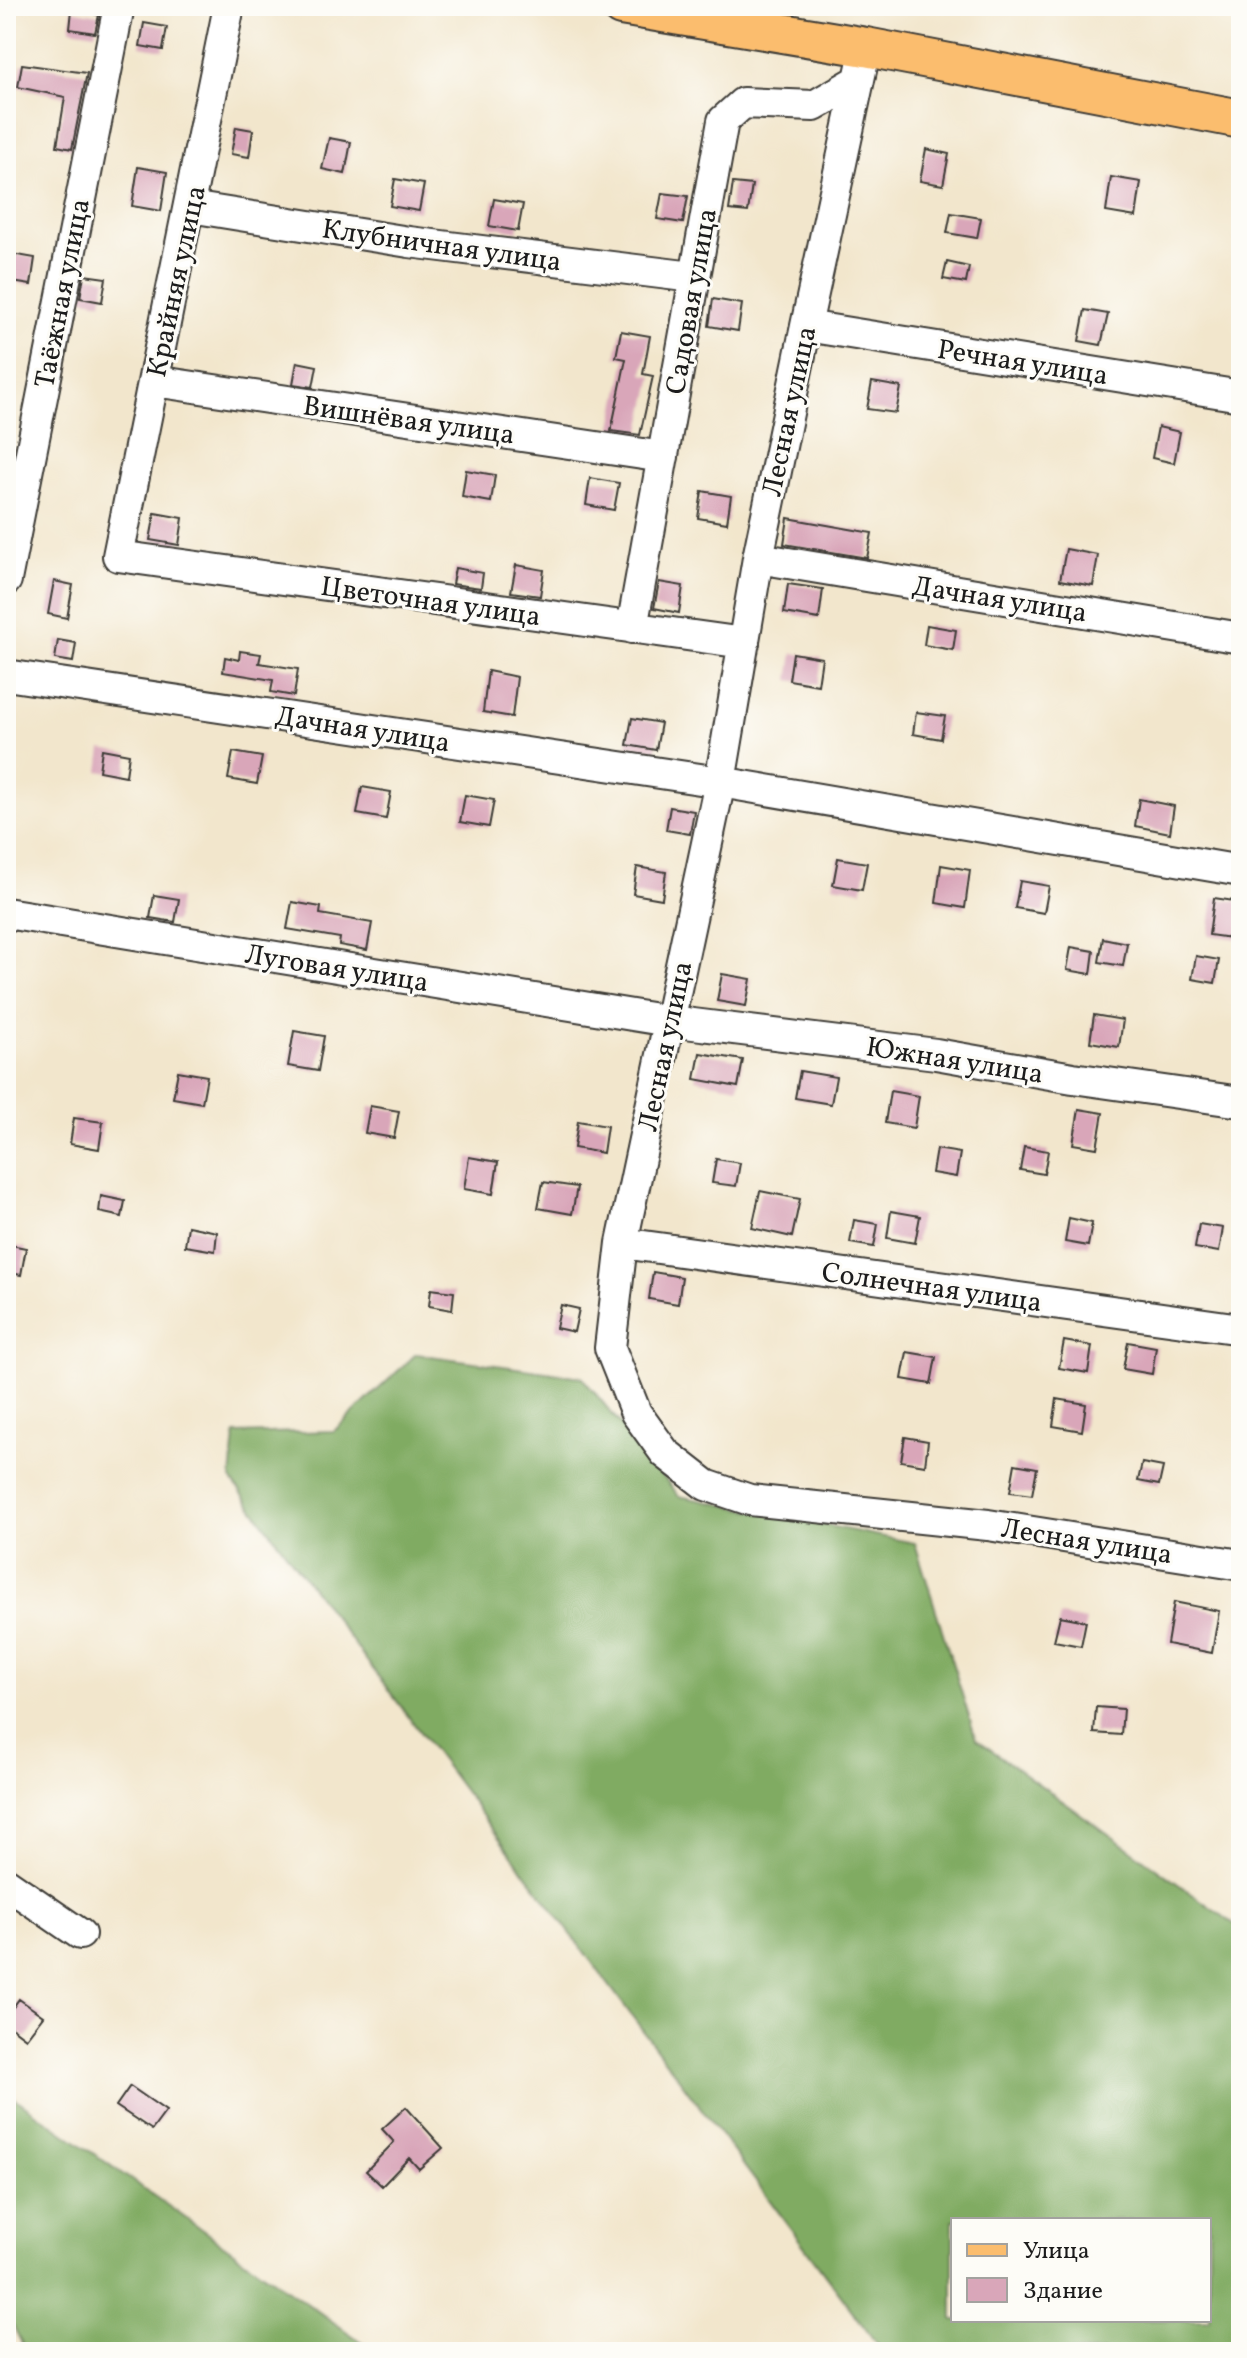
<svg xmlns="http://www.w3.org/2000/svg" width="1247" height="2358" font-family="Vollkorn,serif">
  <rect width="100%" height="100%" fill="#fdfcf7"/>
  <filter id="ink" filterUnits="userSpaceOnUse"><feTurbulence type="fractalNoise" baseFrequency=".0125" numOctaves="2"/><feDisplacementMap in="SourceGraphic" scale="16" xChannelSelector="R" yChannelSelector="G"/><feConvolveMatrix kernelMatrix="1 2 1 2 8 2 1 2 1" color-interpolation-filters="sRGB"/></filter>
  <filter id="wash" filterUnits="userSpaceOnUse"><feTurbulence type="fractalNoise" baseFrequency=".006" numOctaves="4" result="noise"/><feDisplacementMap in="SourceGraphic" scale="32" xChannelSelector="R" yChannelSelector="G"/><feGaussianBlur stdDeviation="1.8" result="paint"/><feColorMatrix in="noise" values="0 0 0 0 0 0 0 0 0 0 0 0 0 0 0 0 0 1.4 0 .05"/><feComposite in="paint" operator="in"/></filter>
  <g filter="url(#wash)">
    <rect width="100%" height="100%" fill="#f2e6cc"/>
    <path fill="#80ab62" stroke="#4e643f" stroke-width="2" fill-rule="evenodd" d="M416 1354 582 1377 679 1496 915 1543 976 1739 1241 1929V2352H883L231 1479 235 1434 334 1431ZM953 2220H1209V2320H953Z
      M6 2092 376 2352H26L6 2311Z"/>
    <g id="blocks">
      <path fill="#d9a6b9" d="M72 10 99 15 95 33 70 29Z
        M144 23 167 27 163 50 140 46Z
        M22 64 87 73 72 149 57 146 65 97 18 87Z
        M236 127 253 130 249 157 231 154Z
        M329 138 351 142 345 174 322 169Z
        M926 149 949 154 943 185 920 181Z
        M138 167 167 172 161 211 132 206Z
        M1111 177 1141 182 1136 217 1106 212Z
        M395 179 424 184 419 211 390 206Z
        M733 183 752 185 748 212 729 210Z
        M662 193 688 196 683 223 657 219Z
        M494 199 523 204 518 231 489 226Z
        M951 213 981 218 977 238 947 233Z
        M6 253 35 258 31 285 6 281Z
        M947 262 969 267 966 283 943 279Z
        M84 275 106 278 102 302 80 298Z
        M713 299 742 304 738 331 709 326Z
        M1085 310 1108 314 1101 345 1079 341Z
        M621 331 650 336 643 374 653 376 640 435 611 431 626 359 616 357Z
        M297 362 317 366 313 387 293 384Z
        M872 382 901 387 896 413 867 409Z
        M1158 427 1180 432 1174 463 1152 458Z
        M466 470 495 475 491 502 462 497Z
        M590 478 619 483 614 510 586 505Z
        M702 491 731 496 727 523 698 518Z
        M155 513 183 518 179 545 150 540Z
        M788 518 872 533 867 558 784 544Z
        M1066 549 1098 555 1093 586 1060 580Z
        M516 565 544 570 540 596 511 592Z
        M455 568 483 573 481 588 452 584Z
        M54 581 73 585 67 618 48 614Z
        M659 582 683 586 679 613 654 608Z
        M788 584 823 589 819 619 784 613Z
        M927 625 956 630 953 650 924 645Z
        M58 640 76 643 73 662 55 659Z
        M240 651 261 654 259 663 298 669 294 696 271 692 273 680 223 672 225 657 239 660Z
        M793 653 822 658 818 685 789 680Z
        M488 671 517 677 512 717 483 712Z
        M916 712 945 716 941 739 913 734Z
        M632 718 661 723 656 750 627 745Z
        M102 749 129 754 126 776 99 771Z
        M233 752 262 757 257 784 228 779Z
        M362 787 391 792 386 819 357 814Z
        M465 795 494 800 489 827 460 822Z
        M1139 799 1174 806 1170 833 1135 826Z
        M670 807 694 811 690 834 666 830Z
        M838 858 867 863 862 890 833 885Z
        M941 865 970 870 965 908 936 903Z
        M637 867 666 872 662 899 633 894Z
        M1020 881 1049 886 1044 913 1015 908Z
        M154 895 179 899 175 922 150 918Z
        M1214 898 1241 902 1238 939 1209 935Z
        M292 902 321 907 320 914 372 923 367 950 339 945 340 938 287 929Z
        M1103 938 1127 943 1123 966 1099 962Z
        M1071 947 1094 951 1091 974 1067 970Z
        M1196 956 1219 960 1215 983 1192 979Z
        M722 974 751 979 746 1006 717 1001Z
        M1094 1015 1123 1020 1119 1047 1090 1042Z
        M294 1031 324 1036 318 1071 288 1066Z
        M700 1053 743 1060 738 1087 695 1079Z
        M178 1071 207 1076 202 1103 173 1098Z
        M800 1071 836 1077 831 1104 795 1098Z
        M890 1091 919 1096 914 1128 885 1123Z
        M370 1106 399 1111 394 1138 365 1133Z
        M1079 1109 1103 1113 1097 1148 1073 1144Z
        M74 1118 103 1122 99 1149 70 1144Z
        M578 1121 607 1126 603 1153 574 1148Z
        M1024 1147 1048 1151 1044 1174 1020 1170Z
        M936 1149 960 1153 956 1177 932 1173Z
        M469 1157 498 1162 493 1194 464 1189Z
        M716 1159 740 1163 736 1186 712 1183Z
        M543 1182 577 1187 572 1214 538 1208Z
        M760 1191 800 1199 792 1237 752 1228Z
        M101 1196 125 1201 122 1217 99 1212Z
        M891 1211 920 1216 915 1243 887 1238Z
        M1069 1218 1092 1223 1088 1246 1065 1242Z
        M854 1220 878 1224 874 1247 850 1243Z
        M1199 1224 1223 1228 1219 1252 1195 1248Z
        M188 1226 217 1232 215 1251 185 1246Z
        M6 1244 26 1248 21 1275 6 1272Z
        M653 1272 682 1277 678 1304 649 1299Z
        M431 1289 454 1292 452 1310 429 1306Z
        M561 1305 579 1309 574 1332 556 1328Z
        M1064 1341 1092 1346 1088 1373 1059 1368Z
        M1128 1342 1156 1347 1152 1374 1123 1369Z
        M907 1352 936 1357 931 1384 902 1379Z
        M1057 1399 1086 1404 1082 1431 1053 1426Z
        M905 1437 928 1441 925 1465 901 1461Z
        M1142 1463 1163 1467 1159 1485 1138 1481Z
        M1015 1464 1037 1468 1032 1495 1010 1492Z
        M1174 1602 1219 1611 1212 1653 1167 1644Z
        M1060 1616 1086 1621 1081 1646 1054 1641Z
        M1096 1707 1123 1709 1121 1735 1094 1733Z
        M19 1999 43 2016 26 2038 6 2023V2017Z
        M130 2086 166 2111 152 2130 116 2106Z
        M406 2107 443 2148 419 2169 409 2158 382 2186 366 2171 394 2142 382 2129Z"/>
    </g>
  </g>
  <g filter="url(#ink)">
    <use href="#blocks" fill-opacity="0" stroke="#3c3a36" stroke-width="2"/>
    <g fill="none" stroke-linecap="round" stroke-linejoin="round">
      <g stroke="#3c3a36" stroke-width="34">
        <path id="minor" d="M229 6 118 556 744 643
          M866 47 806 326 758 558 720 782 622 1243 610 1348 636 1413 665 1453 706 1485 750 1500 988 1525 1241 1565
          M190 207 409 242 693 277
          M806 326 1241 396
          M154 381 663 457
          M758 558 1241 638
          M6 580 119 6
          M632 628 723 121 743 103 814 106 859 80
          M6 675 720 782 1241 871
          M6 913 669 1021 936 1054 1073 1078 1241 1102
          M622 1243 1241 1329
          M6 1883 80 1934"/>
      </g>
      <g stroke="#3c3a36" stroke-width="42">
        <path id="major" d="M621 6 866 47 1241 119"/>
      </g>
      <use href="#minor" stroke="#fff" stroke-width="30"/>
      <use href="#major" stroke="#fbbd6e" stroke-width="38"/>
    </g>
  </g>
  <g text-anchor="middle" stroke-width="6" stroke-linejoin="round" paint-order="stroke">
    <g font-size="28" fill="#1c1c1c" stroke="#fdfcf7">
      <text transform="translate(442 244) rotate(8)" y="10">Клубничная улица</text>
      <text transform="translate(175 281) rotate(-78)" y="10">Крайняя улица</text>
      <text transform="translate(61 293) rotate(-79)" y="10">Таёжная улица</text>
      <text transform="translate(690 301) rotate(-80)" y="10">Садовая улица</text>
      <text transform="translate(1023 361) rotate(9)" y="10">Речная улица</text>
      <text transform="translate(788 411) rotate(-78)" y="10">Лесная улица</text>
      <text transform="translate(409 419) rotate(8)" y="10">Вишнёвая улица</text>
      <text transform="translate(1000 598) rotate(9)" y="10">Дачная улица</text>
      <text transform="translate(431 600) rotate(8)" y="10">Цветочная улица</text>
      <text transform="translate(363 728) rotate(9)" y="10">Дачная улица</text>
      <text transform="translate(337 967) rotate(9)" y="10">Луговая улица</text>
      <text transform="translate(664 1046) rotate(-78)" y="10">Лесная улица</text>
      <text transform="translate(955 1059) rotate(9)" y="10">Южная улица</text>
      <text transform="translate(932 1286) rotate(8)" y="10">Солнечная улица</text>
      <text transform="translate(1087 1540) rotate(9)" y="10">Лесная улица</text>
    </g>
  </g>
  <rect width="1247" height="2358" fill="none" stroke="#fdfcf7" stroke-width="32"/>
  <rect x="951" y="2218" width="260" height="104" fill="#fdfcf7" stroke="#a3a29f" stroke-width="2"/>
  <rect x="967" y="2244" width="40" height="12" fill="#fbbd6e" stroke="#a3a29f" stroke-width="2"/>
  <text x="1023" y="2258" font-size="24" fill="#1c1c1c">Улица</text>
  <rect x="967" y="2278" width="40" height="24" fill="#d9a6b9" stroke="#a3a29f" stroke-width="2"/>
  <text x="1023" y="2298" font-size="24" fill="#1c1c1c">Здание</text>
</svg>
